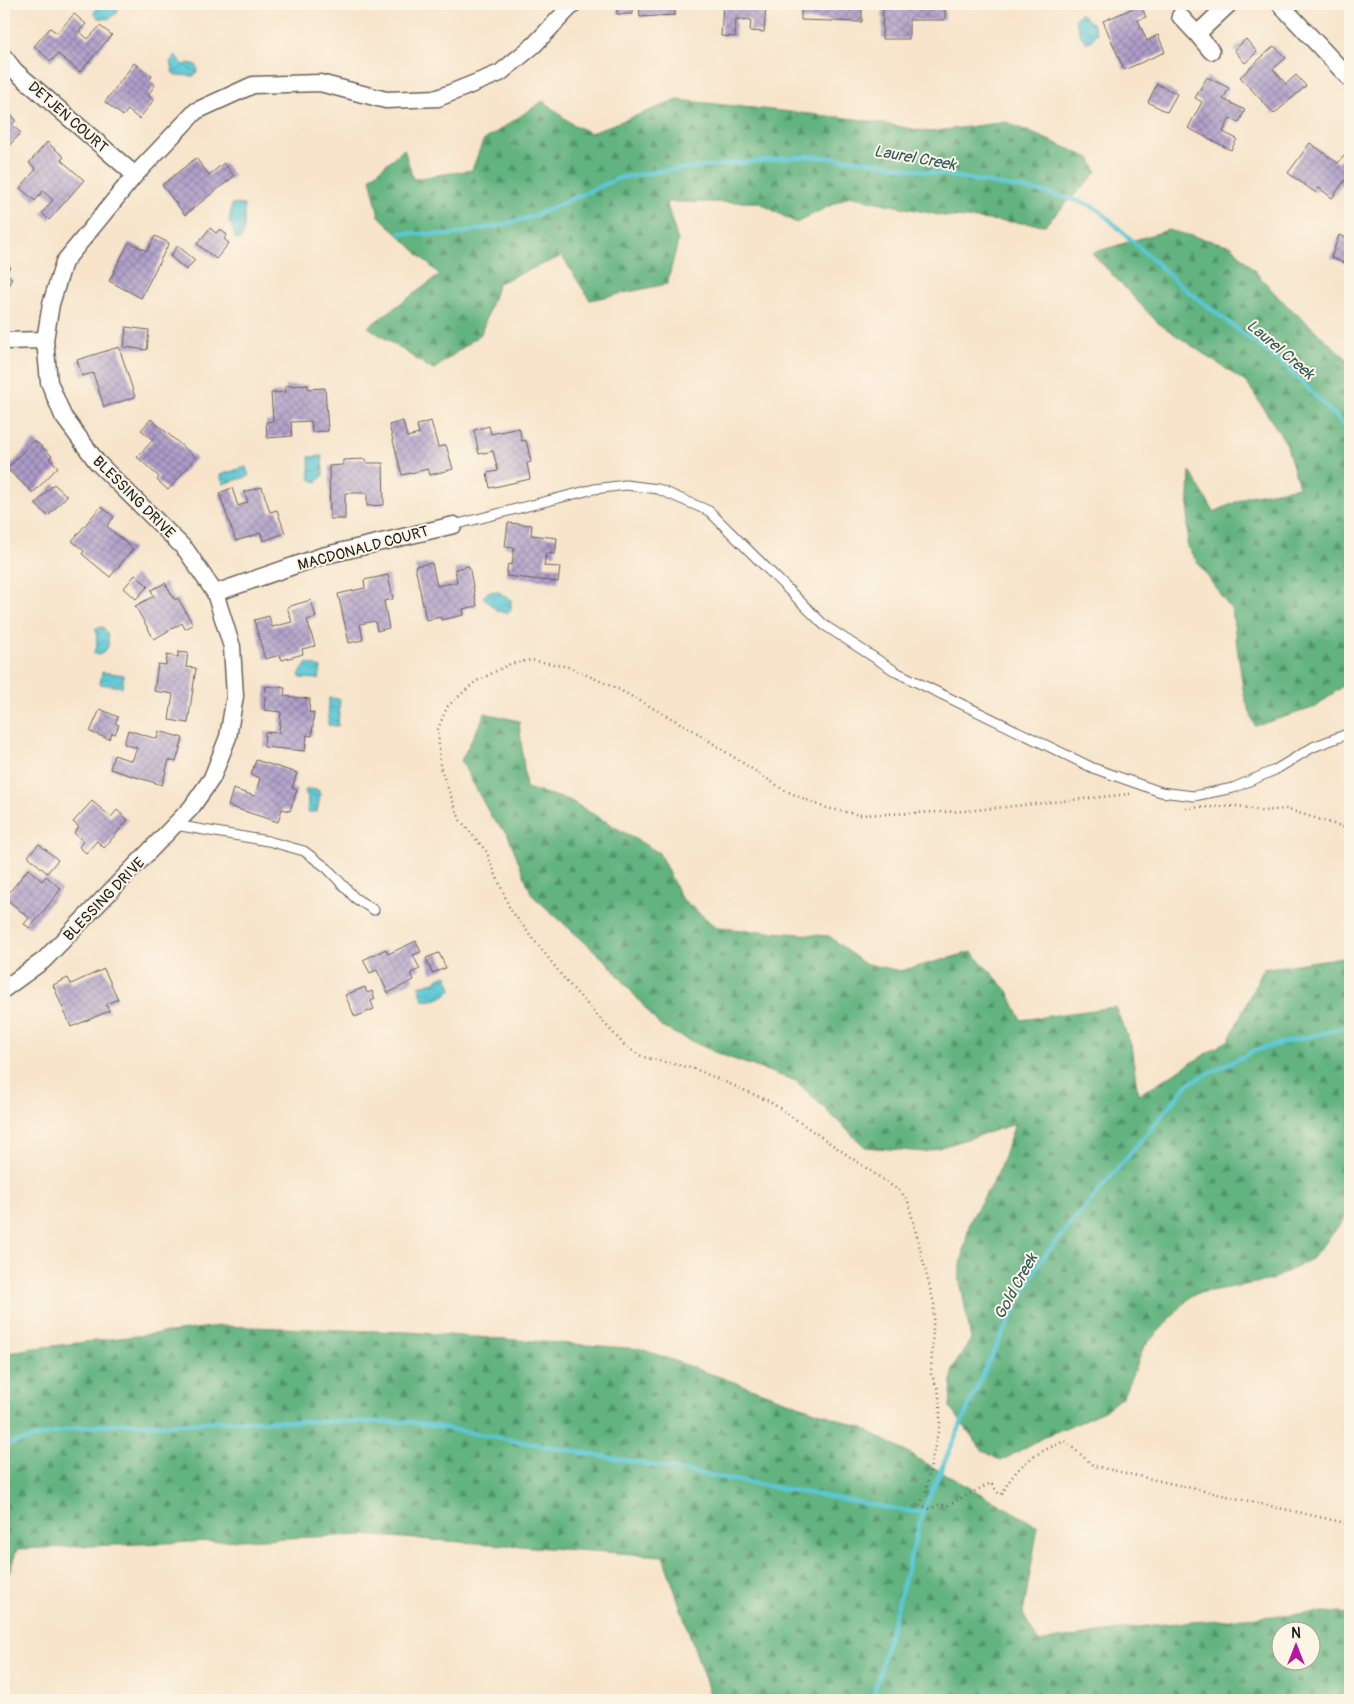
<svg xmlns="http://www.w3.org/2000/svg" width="1354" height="1704" font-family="Pangolin,sans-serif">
  <defs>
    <pattern id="forest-firs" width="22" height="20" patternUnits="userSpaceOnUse" patternTransform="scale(1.25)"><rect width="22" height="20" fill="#62b380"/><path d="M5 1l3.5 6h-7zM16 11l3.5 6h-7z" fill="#509168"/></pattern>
    <pattern id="water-waves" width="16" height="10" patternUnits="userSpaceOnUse" patternTransform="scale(1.25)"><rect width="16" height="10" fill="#5cc8d5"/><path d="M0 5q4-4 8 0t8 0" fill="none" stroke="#4fabb6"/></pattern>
    <pattern id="building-cross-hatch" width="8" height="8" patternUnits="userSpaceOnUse" patternTransform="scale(1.25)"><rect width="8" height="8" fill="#ad9cc9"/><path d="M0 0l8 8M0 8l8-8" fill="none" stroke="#8c7ea2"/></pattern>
  </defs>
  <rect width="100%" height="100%" fill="#fcf5e5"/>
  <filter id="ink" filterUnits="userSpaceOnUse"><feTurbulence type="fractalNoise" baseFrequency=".02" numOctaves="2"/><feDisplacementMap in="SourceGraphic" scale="10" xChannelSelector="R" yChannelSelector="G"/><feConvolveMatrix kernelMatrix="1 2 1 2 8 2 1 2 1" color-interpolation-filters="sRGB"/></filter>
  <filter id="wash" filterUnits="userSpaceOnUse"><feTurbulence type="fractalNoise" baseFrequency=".0096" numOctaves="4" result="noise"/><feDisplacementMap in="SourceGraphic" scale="20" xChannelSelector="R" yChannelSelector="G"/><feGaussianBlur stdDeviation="1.12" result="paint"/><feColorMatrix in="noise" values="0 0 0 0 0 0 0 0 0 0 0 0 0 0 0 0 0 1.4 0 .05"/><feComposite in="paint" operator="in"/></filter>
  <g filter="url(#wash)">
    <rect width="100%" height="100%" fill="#f7e4cb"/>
    <path fill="url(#forest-firs)" stroke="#3f684e" fill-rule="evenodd" d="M678 100 856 119 929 132 1006 122 1090 158 1097 172 1045 225 944 216 849 196 796 223 758 202H666L678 241 667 284 590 300 562 256 498 283 481 334 433 370 368 327 440 275 379 216 370 178 404 149 413 179 472 170 483 141 543 101 572 124 590 133Z
      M1168 230 1232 246 1279 298 1347 359 1350 367V680L1316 707 1255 726 1244 695 1232 611 1187 547 1190 471 1214 512 1249 496 1299 487 1286 443 1247 383 1158 323 1092 253Z
      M485 713 519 721 526 788 569 800 659 853 681 898 717 928 829 936 863 963 900 971 972 952 1008 991 1021 1020 1115 1007 1131 1045 1138 1095 1229 1040 1263 969 1350 956V1213L1311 1259 1272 1280 1193 1294 1144 1347 1123 1396 1104 1411 1044 1437 1001 1461 982 1450 950 1407 953 1368 971 1339 959 1275 970 1221 998 1173 1015 1124 925 1152 865 1147 796 1081 719 1054 661 1027 608 963 532 895 508 835 492 818 461 761Z
      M220 1326 407 1332 641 1349 863 1428 1038 1526 1023 1614 1038 1642 1153 1625 1324 1612 1350 1614V1700H712L663 1556 361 1535 17 1549 4 1588V1354L27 1349ZM1282 1632H1312V1662H1282Z"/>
    <path fill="url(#water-waves)" stroke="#3c7278" d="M98 5 118 8 117 13 108 19 98 18 94 14Z
      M1080 13 1093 24 1097 33 1091 41 1086 42 1081 36 1075 19Z
      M175 55 184 65 190 63 196 65 198 70 194 76 176 75 172 72 173 68 170 63Z
      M232 204 244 205C243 217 247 231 240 240L235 238 232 226 229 223Z
      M322 456 323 476 317 482 310 479 309 457Z
      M246 467 249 476 223 484 220 475Z
      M497 591 511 600V610L507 613 497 611 483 597 488 592Z
      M103 627C111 637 111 651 98 655L93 653 97 647 96 628Z
      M307 663 321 668 319 679 301 678 299 675Z
      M102 672 124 675 122 687 100 684Z
      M329 698 340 699 338 726 328 725Z
      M307 789 318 790 320 795 317 812H307L308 798 305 791Z
      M447 975 452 988C446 998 434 1001 423 1000L419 986 435 982 438 978Z"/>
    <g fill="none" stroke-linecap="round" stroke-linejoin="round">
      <path stroke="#5cc8d5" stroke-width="4.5" d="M400 233 450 235 498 226 534 216 619 178 660 171 809 156 867 161 1052 194 1085 203 1100 211 1180 285 1284 365 1350 430
        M4 1445 75 1428 126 1423 168 1425 216 1421 411 1422 913 1512 923 1511
        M872 1700 923 1511 986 1367 1040 1261 1189 1083 1256 1050 1350 1026"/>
    </g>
    <g id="blocks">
      <path fill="url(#building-cross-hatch)" d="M617 4H633V14H617Z
        M639 4H675V15L640 17Z
        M723 4H779L778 7 766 6 764 32 750 31 751 20 736 19 735 37 721 36Z
        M801 4 862 6V22L801 20Z
        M905 4H945V20H909V39H882L883 5 905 6Z
        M1141 5 1146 17 1138 20 1147 41 1158 35 1165 52 1124 70 1103 21Z
        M74 14 86 24 79 31 88 39 100 26 112 35 80 72 58 54 51 61 34 46 50 28 57 33Z
        M1246 39 1257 52 1245 63 1234 50Z
        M1274 46 1286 58 1273 69 1286 84 1296 75 1306 86 1274 114 1240 77Z
        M134 63 152 76 149 81 155 85 148 95 154 100 139 119 128 110 123 116 105 102Z
        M1207 77 1229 88 1223 99 1245 110 1239 123 1230 118 1223 132 1237 139 1231 150 1188 128 1202 102 1195 98Z
        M1157 84 1177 94 1167 112 1148 102Z
        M4 108 16 120 12 125 21 133 4 151Z
        M47 142 64 157 61 160 84 180 49 220 42 213 53 200 43 191 35 201 20 188 36 169 29 163Z
        M1310 143 1338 163 1344 156 1350 160V173L1332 198 1319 188 1316 193 1288 173Z
        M196 158 209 175 224 163 234 176 185 215 162 185Z
        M210 228 216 233 220 229 227 235 224 239 229 243 216 259 197 244Z
        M1339 235 1350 239V265L1331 258Z
        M155 236 169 243 141 298 109 281 129 242 147 251Z
        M178 246 195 260 186 270 170 256Z
        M4 264 10 266 6 275 12 278 4 294Z
        M126 327 149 330 147 350 124 347Z
        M119 347 135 397 104 407 93 373 82 376 77 360Z
        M308 385V389L325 388 328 431 312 432 311 421 291 422 292 436 267 438 266 422 273 421 271 393 285 392V386Z
        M151 419 196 458 168 490 157 480 159 477 137 457 153 440 141 430Z
        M403 421 407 437 419 434 417 425 431 421 438 447 446 445 453 469 430 475 428 469 402 475 389 425Z
        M489 426 491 434 519 428 522 441 526 440 531 462 527 463 530 479 490 488 487 473 498 471 493 451 479 454 474 430Z
        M34 440 52 456 49 458 58 467 33 493 7 469Z
        M366 459V463H383L384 505 367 506V493H345V519H330L329 466 343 465V460Z
        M54 484 67 496 48 516 35 504Z
        M262 487 270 512 277 510 285 533 263 541 261 533 236 541 219 493 232 488 238 506 248 502 244 492Z
        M101 506 114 517 107 526 133 549 110 577 82 554 84 551 72 541Z
        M508 523 532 525 531 535 557 538 555 554 546 553 544 566 560 567 558 582 506 576 508 564 512 565 514 548 505 547Z
        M432 563 437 586 457 582 455 569 469 566 477 606 463 609 464 615 441 620V617L426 620 415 566Z
        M135 575 148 586 136 599 124 588Z
        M388 575 393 599 384 601 389 628 377 631 375 621 360 624 363 640 349 643 338 594 365 588 364 580Z
        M165 583 175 600 178 598 193 625 185 629 182 623 154 639 135 606 154 596 151 590Z
        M311 600 316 617 307 620 315 646 302 649 303 654 282 660 280 655 265 659 254 620 269 616 272 627 292 622 287 607Z
        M178 652 188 653 186 667 196 668 188 723 169 720 173 694 154 691 158 664 166 665 167 655 178 657Z
        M266 686 285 688 284 696 310 699 309 712 314 713 312 736 307 735 305 751 264 747 265 732 279 733 281 712 264 710Z
        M100 709 118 717 115 723 119 725 115 734 112 733 109 739 90 732Z
        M128 730 157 739 159 731 183 738 176 762 169 760 162 785 110 769 114 755 132 761 137 748 124 744Z
        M256 760 297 773 292 788 297 790 290 811 282 809 278 822 228 806 233 789 255 796 260 778 251 775Z
        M92 801 111 817 117 810 128 820 104 848 97 841 86 853 79 847 83 841 74 833 79 827 73 822Z
        M39 844 58 860 47 873 28 856Z
        M28 869 42 881 46 876 61 889 30 928 24 924 29 918 5 898Z
        M416 941 421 952 413 955 420 969 411 973 414 980 388 993 377 970 370 973 363 960 386 949 388 954Z
        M439 953 446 968 432 973 426 958Z
        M104 969 118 999 106 1004 109 1011 71 1027 53 985 68 978 71 984Z
        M365 987 367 993 372 991 375 999 371 1001 374 1009 355 1017 345 995Z"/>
    </g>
  </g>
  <g filter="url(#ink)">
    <use href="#blocks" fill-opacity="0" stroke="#696259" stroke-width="1"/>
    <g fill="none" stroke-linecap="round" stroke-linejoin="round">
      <g stroke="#696259" stroke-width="11">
        <path id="lane" d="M454 525 594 489 626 485 658 489 709 511 824 625 898 673 1093 768 1161 792 1194 796 1233 788 1275 770 1313 747 1350 733
          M175 825 268 841 304 851 327 868 355 898 374 910"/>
      </g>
      <g stroke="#696259" stroke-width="19">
        <path id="street" d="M1280 4 1350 79
          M1180 16 1197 34 1229 4
          M1197 34 1211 51
          M4 57 15 71 135 175
          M4 341 45 340
          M215 593 322 556 454 525
          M4 989 44 960 191 808 212 778 228 737 235 696 232 647 215 593 186 550 97 462 63 416 49 382 45 340 51 304 64 262 135 175 196 111 253 85 320 83 386 100 438 98 500 73 534 45 573 4"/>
      </g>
      <path stroke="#696259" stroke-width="2.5" stroke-dasharray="1 4" stroke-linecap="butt" d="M1130 794 966 811 859 815 823 807 784 790 691 729 618 689 569 667 531 660 510 664 475 682 447 707 438 729 440 767 460 820 486 851 510 909 567 982 626 1047 643 1057 695 1069 769 1101 901 1192 908 1201 934 1304 931 1374 938 1389 940 1402V1422L926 1490 920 1505 930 1509 938 1505H948L991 1483 999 1494H1002C1017 1464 1035 1453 1065 1441L1094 1466 1350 1524
        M1186 808 1239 806 1261 811 1286 809 1350 829"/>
      <use href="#lane" stroke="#fff" stroke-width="9"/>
      <use href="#street" stroke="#fff" stroke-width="16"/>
    </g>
  </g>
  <g text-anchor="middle" stroke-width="4" stroke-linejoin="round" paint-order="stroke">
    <g font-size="15" fill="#1c1c1c" stroke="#fcf5e5">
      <text transform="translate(68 117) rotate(41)" y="5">DETJEN COURT</text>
      <text transform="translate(134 497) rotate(45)" y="5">BLESSING DRIVE</text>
      <text transform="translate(363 548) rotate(-15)" y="5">MACDONALD COURT</text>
      <text transform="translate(104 899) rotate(-46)" y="5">BLESSING DRIVE</text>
    </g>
    <g font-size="16" font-style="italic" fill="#32585d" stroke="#fcf5e5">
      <text transform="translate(915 157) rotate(10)" y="6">Laurel Creek</text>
      <text transform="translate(1281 349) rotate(40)" y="6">Laurel Creek</text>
      <text transform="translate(1015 1286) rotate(-61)" y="6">Gold Creek</text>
    </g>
  </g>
  <rect width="1354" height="1704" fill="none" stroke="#fcf5e5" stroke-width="20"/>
  <g transform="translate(1296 1646)"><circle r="24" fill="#fcf5e5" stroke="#a29e95"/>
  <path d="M0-4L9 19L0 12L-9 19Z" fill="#b5179e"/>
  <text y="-8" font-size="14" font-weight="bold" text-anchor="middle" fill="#1c1c1c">N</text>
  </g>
</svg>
